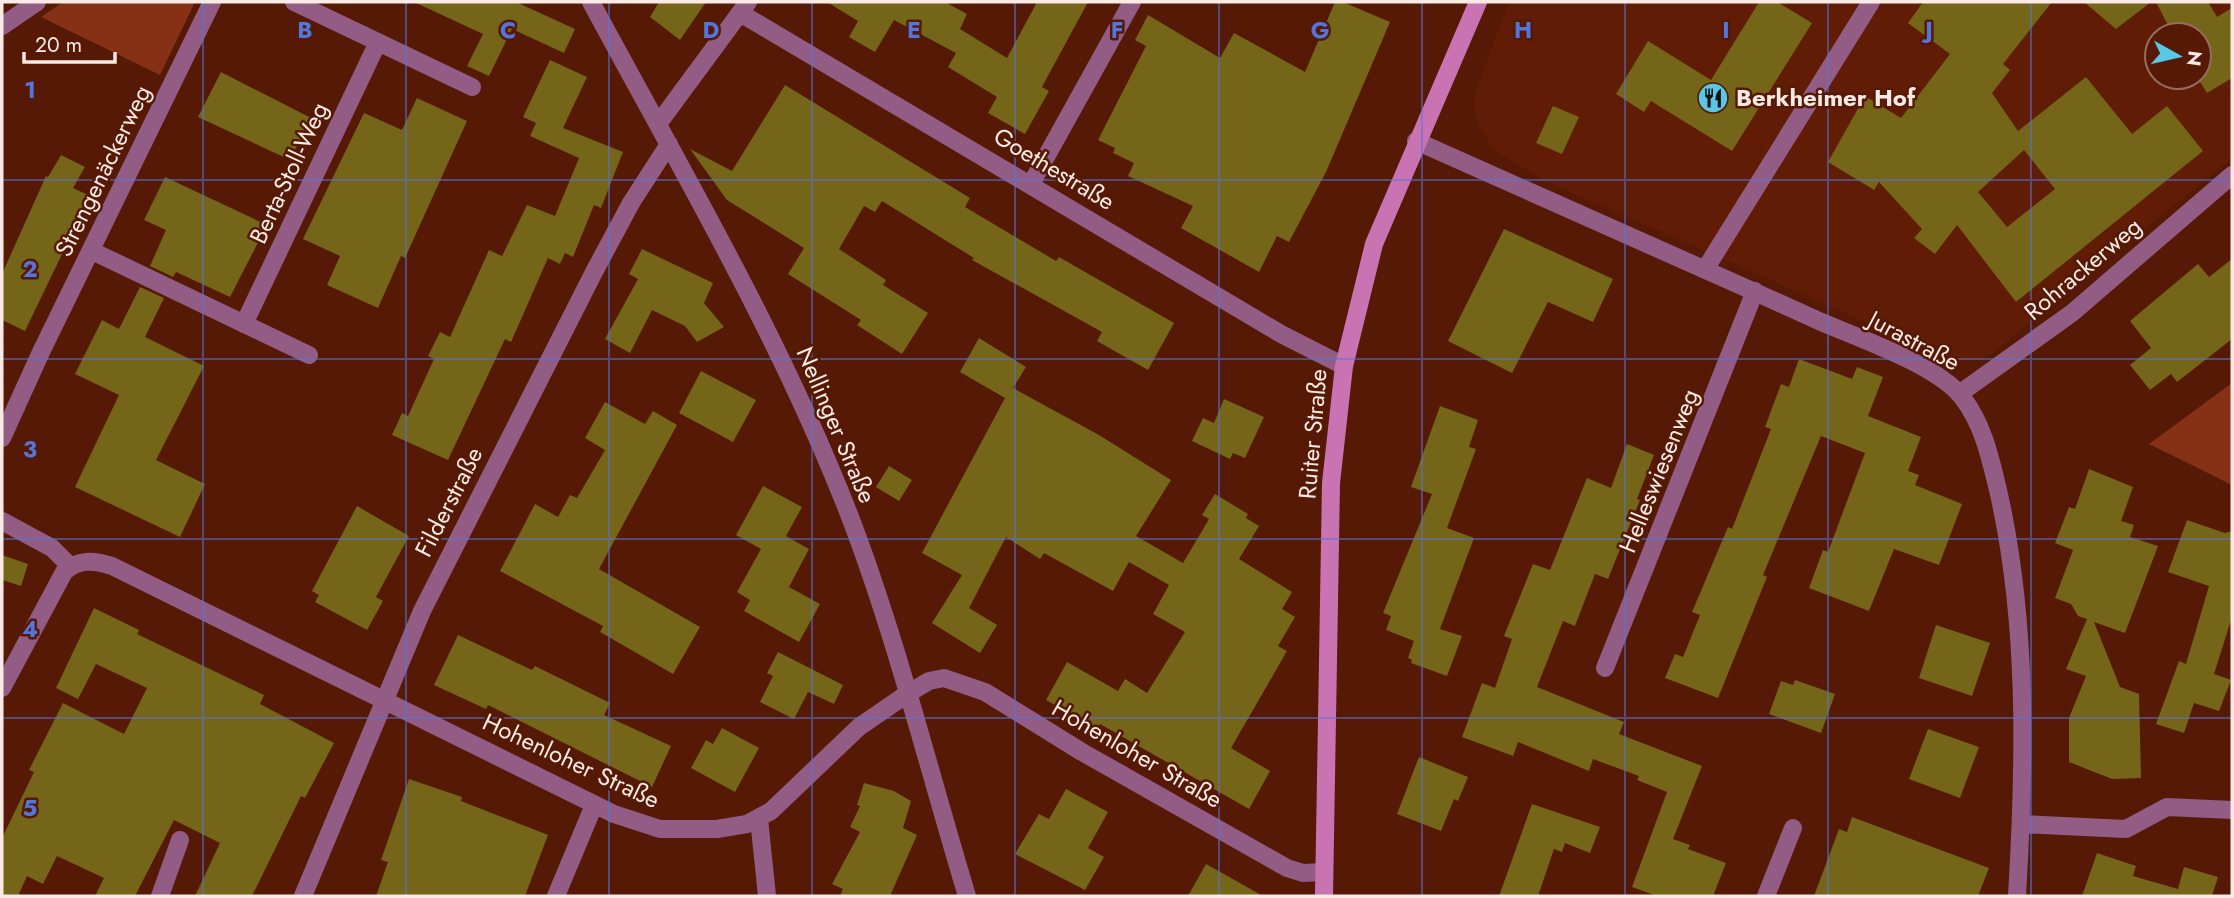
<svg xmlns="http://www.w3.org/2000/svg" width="2234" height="898" font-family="Jost,sans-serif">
  <rect width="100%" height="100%" fill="#551905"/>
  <path fill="#601c04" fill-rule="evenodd" d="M1509 2H2232V158L1993 353 1979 360 1961 361 1943 356 1543 180 1494 150 1478 124 1474 108 1475 92ZM2157 35H2199V77H2157Z"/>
  <path fill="#863116" d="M63 2H195L160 75 41 17Z
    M2232 383V485L2149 444Z"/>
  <path fill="#746518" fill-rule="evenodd" d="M414 2H516L575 29 564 53 512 29 489 76 467 66 483 34Z
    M659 2H706L680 40 650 17Z
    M827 2H945L967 14 960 29 1007 58 1037 2H1088L1042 87 1049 91 1025 134 988 113 997 97 948 67 956 53 894 20 875 52 849 37 858 21Z
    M1335 2H1343L1390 22 1326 172 1289 242 1277 236 1259 272 1181 228 1193 206 1128 176 1134 163 1113 153 1115 148 1098 140 1146 46 1135 40 1148 15 1220 58 1234 33 1305 72Z
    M1759 2H1777L1812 23 1732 151 1651 101 1644 112 1616 94 1648 41 1711 80Z
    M1923 2H2052L2003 64 2010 70 1992 93 2018 131 2086 77 2132 134 2167 106 2203 151 2016 302 1957 225 1935 254 1914 238 1922 229 1879 182 1874 190 1828 162 1865 96 1901 118 1950 54 1908 23ZM2024 150 2055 189 2007 227 1978 192Z
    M2084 2H2151L2116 29Z
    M2156 2H2208L2217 17 2232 8V78L2207 93 2197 77 2199 35H2173Z
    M550 60 587 77 563 128 623 152 601 208 594 205 573 257 565 253 560 264 548 258 511 342 505 339 448 460 392 435 402 413 408 416 434 359 428 356 440 332 450 337 489 250 502 256 527 205 555 216 579 158 530 136 536 123 523 117Z
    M221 72 311 118 290 160 198 117Z
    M785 85 970 198 965 207 1056 261 1059 257 1174 323 1148 370 1097 341 1102 332 972 260 974 258 882 201 875 212 864 206 839 249 886 280 883 285 928 313 902 354 857 325 861 320 788 274 804 248 727 200 690 149 732 171Z
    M417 98 467 121 405 258 401 256 378 308 327 285 340 256 303 239 364 113 402 130Z
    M1553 106 1579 117 1562 154 1536 143Z
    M61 155 85 167 73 188 90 196 25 331 2 320V274L46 176 48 177Z
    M165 177 267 225 230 297 176 272 173 277 150 266 166 230 144 220Z
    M1504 229 1613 279 1593 322 1548 302 1512 373 1448 341Z
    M642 249 713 283 704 303 724 327 697 342 685 326 652 310 630 353 605 339 638 279 629 274Z
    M2232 259V339L2177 382 2171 374 2150 390 2130 365 2151 348 2130 321 2198 264 2209 277Z
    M140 287 164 298 145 337 204 366 156 460 205 484 180 537 75 487 119 395 75 374 102 320 119 329Z
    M979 338 1026 367 1013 388 1099 435 1171 480 1136 536 1183 563 1209 519 1202 515 1215 494 1248 514 1246 518 1259 526 1239 559 1292 592 1282 609 1295 617 1278 646 1287 651 1231 748 1270 771 1249 809 1100 724 1097 728 1046 700 1067 662 1118 691 1125 679 1147 693 1185 632 1153 614 1169 585 1129 562 1113 591 1044 553 1040 559 1006 537 969 608 997 625 980 653 932 623 962 575 922 553 1005 398 960 372Z
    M1799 359 1852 379 1857 367 1883 377 1868 416 1921 437 1908 471 1919 475 1915 485 1962 504 1939 565 1894 549 1869 611 1809 588 1823 550 1828 552 1865 453 1821 436 1763 575 1767 577 1718 698 1665 678 1675 654 1683 657 1700 615 1692 612 1728 527 1732 529 1771 429 1765 427 1781 384 1789 387Z
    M701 371 756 400 733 442 679 413Z
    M1224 399 1264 417 1245 458 1233 453 1230 459 1192 441 1203 418 1214 423Z
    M605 402 645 424 653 411 677 425 599 569 700 627 673 674 600 632 603 626 500 571 535 504 558 517 570 495 577 498 605 450 585 438Z
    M1440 406 1478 420 1469 447 1476 449 1447 528 1474 538 1440 629 1462 636 1447 676 1411 663 1412 660 1408 658 1414 641 1386 630 1391 616 1383 613 1432 494 1411 487Z
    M1627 444 1654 455 1637 499 1640 500 1608 579 1595 574 1575 626 1563 621 1537 687 1624 722 1619 734 1702 766 1673 839 1690 845 1688 849 1726 863 1713 896H1657L1632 887 1667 792 1637 780 1639 776 1593 759 1589 771 1518 742 1513 756 1462 737 1482 683 1495 688 1512 639 1504 636 1533 564 1550 570 1587 478 1611 488Z
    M889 466 912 480 899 501 876 487Z
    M2089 469 2133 487 2121 521 2134 525 2130 537 2158 546 2125 633 2094 622 2120 687 2139 694 2141 778 2112 779 2069 762V718L2086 676 2066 669 2087 619 2078 616 2071 604 2055 598 2073 550 2055 543 2069 507 2075 509Z
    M763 486 802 507 786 536 809 549 789 587 820 604 799 642 744 611 750 600 737 592 761 549 736 535Z
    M357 506 409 536 376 597 383 601 367 630 315 602 319 595 312 591Z
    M2187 520 2225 533 2232 531V617L2214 674 2231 680 2219 711 2194 703 2184 733 2156 724 2179 661 2186 664 2209 586 2168 572Z
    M2 555 28 564 21 586 2 580Z
    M94 608 139 630 137 634 264 695 260 704 334 743 305 798 301 796 252 896H195L220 843 174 820 135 896H95L104 878 57 856 43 884 27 876 18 896H2V838L34 772 29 770 63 703 124 734 147 688 96 664 78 699 56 688Z
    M1936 625 1990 643 1972 696 1919 678Z
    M458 635 532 670 535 666 610 703 604 715 671 746 652 787 488 705 486 709 434 685Z
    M778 652 843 685 834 704 808 692 794 719 760 702 773 676 767 673Z
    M1795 680 1835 694 1821 733 1769 714 1781 681 1793 685Z
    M722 728 759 748 735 792 691 768 706 740 713 744Z
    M1928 729 1979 747 1960 798 1909 779Z
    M1419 757 1468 777 1458 801 1454 799 1441 831 1397 814Z
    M409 779 462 797 461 801 548 835 525 896H376L388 862 381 860Z
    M864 783 894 791 911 801 903 828 917 835 890 896H840L843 889 832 884 860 832 850 827 860 806 857 805Z
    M1066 789 1108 812 1088 848 1104 857 1085 890 1015 854 1039 814 1049 819Z
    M1532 804 1600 827 1590 853 1565 843 1562 852 1554 849 1538 896H1499Z
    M1852 817 1989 868 1978 896H1814L1839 829 1847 832Z
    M2097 853 2136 866 2133 876 2178 889 2184 867 2218 877 2212 896H2082Z
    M1206 864 1263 896H1188Z"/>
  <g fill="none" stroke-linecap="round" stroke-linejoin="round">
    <path stroke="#935c84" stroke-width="18" d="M294 2 472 87
      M591 2C683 173 782 340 852 522 898 644 929 771 967 896
      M740 13 1281 334 1344 366
      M2 26 37 2
      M658 124 748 2
      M1416 141C1550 201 1685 260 1819 321 1858 338 1937 365 1962 397 1983 424 1990 457 1998 490 2028 621 2025 762 2017 896
      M1031 184 1132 2
      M92 251 309 355
      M1706 268 1871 2
      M244 324 378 42
      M1959 394 2072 313 2232 175
      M2 438 41 352 212 2
      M2 521 52 548 70 566
      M1605 668 1755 291
      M2 688 64 572C78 559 94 560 112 566L614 814 660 829H717L747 824 771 811 859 727 907 694 929 681 944 678 985 692 1082 752 1287 868 1303 873 1324 872
      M759 819 767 896
      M2021 824 2126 829 2167 807 2232 810
      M160 896 180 840
      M303 896 422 611 594 272 631 203 669 144
      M556 896 594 805
      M1766 896 1793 828"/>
    <path stroke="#ca73b3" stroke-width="18" d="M1324 896 1331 483 1344 366 1374 244 1478 2"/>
  </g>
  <path fill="none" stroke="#5475db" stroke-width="2" stroke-opacity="0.55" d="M203 2V896M406 2V896M609 2V896M812 2V896M1015 2V896M1219 2V896M1422 2V896M1625 2V896M1828 2V896M2031 2V896M2 180H2232M2 359H2232M2 539H2232M2 718H2232"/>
  <defs>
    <g id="restaurant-disc" transform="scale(1.575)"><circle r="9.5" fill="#59c8e5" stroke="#551905"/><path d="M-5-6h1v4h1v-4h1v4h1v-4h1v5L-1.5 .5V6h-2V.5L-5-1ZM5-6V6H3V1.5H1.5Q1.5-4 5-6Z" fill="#111"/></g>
  </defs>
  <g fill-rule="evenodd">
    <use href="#restaurant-disc" x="1713" y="98"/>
  </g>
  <g text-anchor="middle" stroke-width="5" stroke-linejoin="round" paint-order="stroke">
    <g font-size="24" font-weight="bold" fill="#faeae5" stroke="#551905" text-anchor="start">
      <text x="1736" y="106">Berkheimer Hof</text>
    </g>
    <g font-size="24" fill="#faeae5" stroke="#551905">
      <text transform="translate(1054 169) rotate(31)" y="8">Goethestraße</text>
      <text transform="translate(103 171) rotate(-64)" y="8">Strengenäckerweg</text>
      <text transform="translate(289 173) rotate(-65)" y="8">Berta-Stoll-Weg</text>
      <text transform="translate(2083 269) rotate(-40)" y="8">Rohrackerweg</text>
      <text transform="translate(1914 341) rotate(28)" y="8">Jurastraße</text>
      <text transform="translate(836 425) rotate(67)" y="8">Nellinger Straße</text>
      <text transform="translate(1313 434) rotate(-85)" y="8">Ruiter Straße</text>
      <text transform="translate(1659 471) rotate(-68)" y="8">Helleswiesenweg</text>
      <text transform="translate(449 502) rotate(-63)" y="8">Filderstraße</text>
      <text transform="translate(1137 754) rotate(30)" y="8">Hohenloher Straße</text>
      <text transform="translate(571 761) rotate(25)" y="8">Hohenloher Straße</text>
    </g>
  </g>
  <g font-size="23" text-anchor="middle" font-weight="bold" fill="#5475db" stroke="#551905" stroke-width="5" stroke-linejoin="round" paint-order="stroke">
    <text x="305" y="38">B</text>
    <text x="508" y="38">C</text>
    <text x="711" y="38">D</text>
    <text x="914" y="38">E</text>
    <text x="1117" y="38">F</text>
    <text x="1320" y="38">G</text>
    <text x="1523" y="38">H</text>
    <text x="1726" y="38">I</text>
    <text x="1929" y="38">J</text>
    <text x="30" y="98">1</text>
    <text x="30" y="277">2</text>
    <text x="30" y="457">3</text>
    <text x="30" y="637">4</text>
    <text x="30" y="816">5</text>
  </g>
  <rect width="2234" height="898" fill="none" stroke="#faeae5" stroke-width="7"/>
  <g transform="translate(2178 56) rotate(98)"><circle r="33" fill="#551905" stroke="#976d5f" stroke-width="2"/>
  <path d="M0-5L12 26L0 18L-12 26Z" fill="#59c8e5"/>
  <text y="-10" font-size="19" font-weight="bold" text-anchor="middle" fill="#faeae5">N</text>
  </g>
  <path d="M24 52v10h91v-10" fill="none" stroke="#faeae5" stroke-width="3.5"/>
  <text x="35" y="52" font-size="21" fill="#faeae5" stroke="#551905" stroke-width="5" paint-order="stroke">20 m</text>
</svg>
